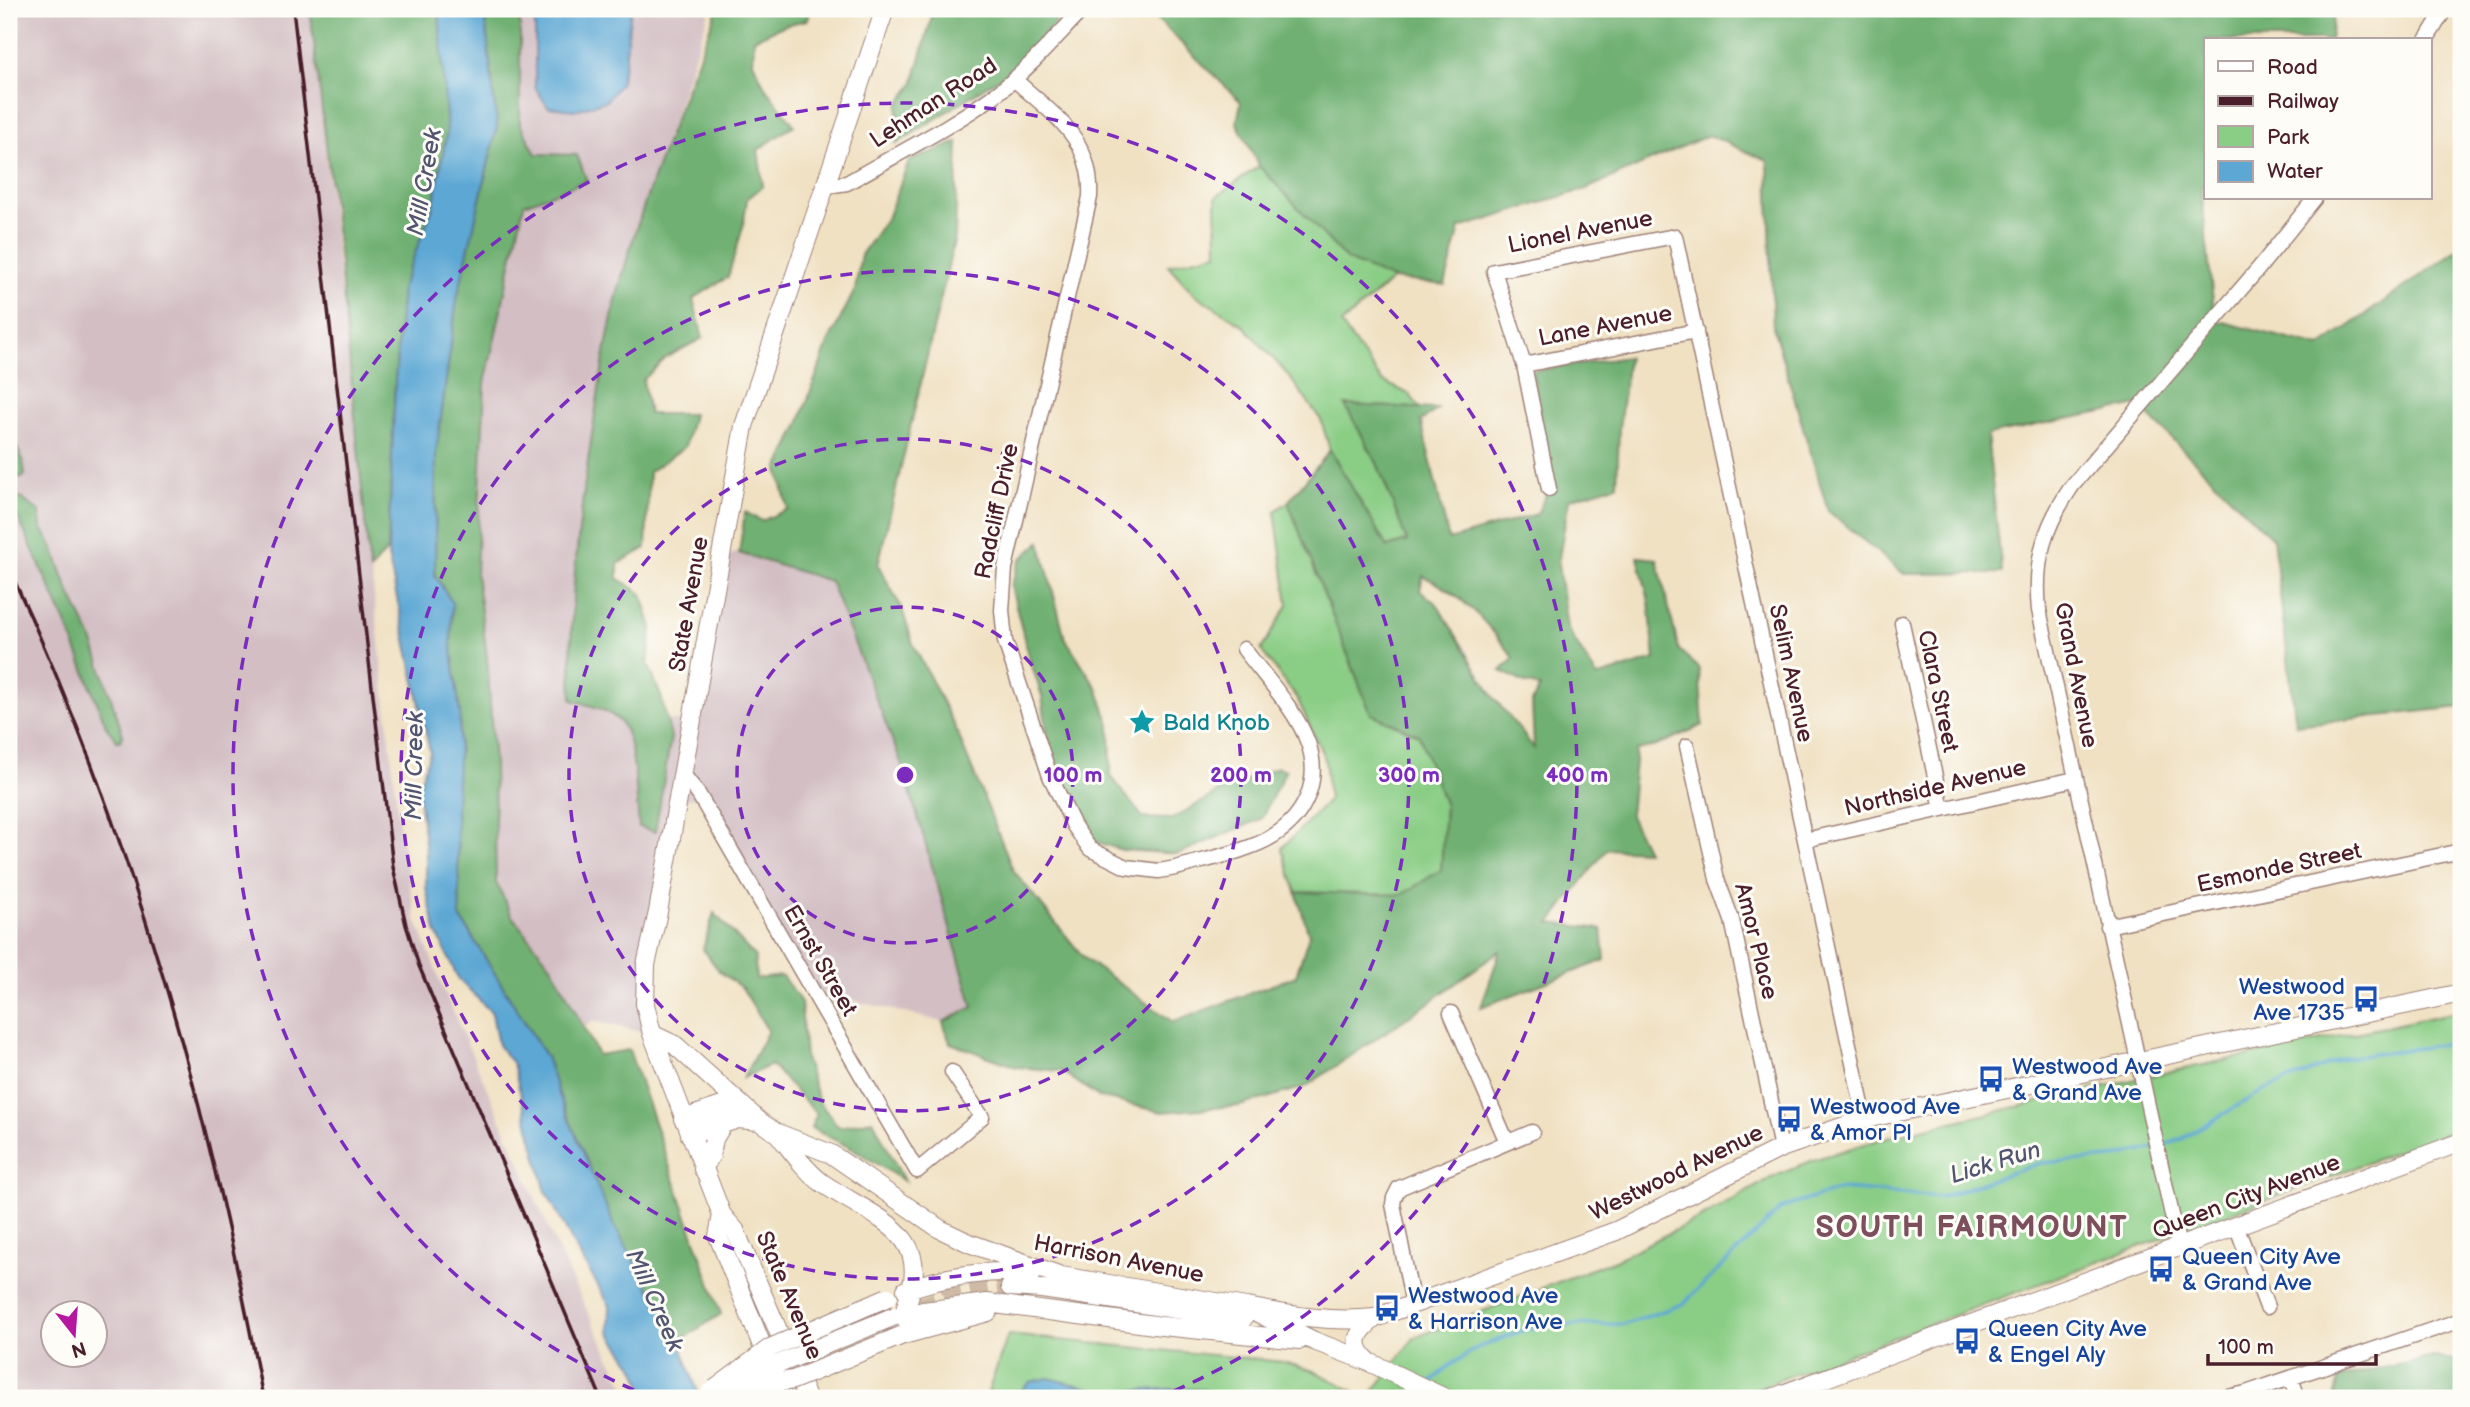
<svg xmlns="http://www.w3.org/2000/svg" width="2470" height="1407" font-family="'Balsamiq Sans',sans-serif">
  <rect width="100%" height="100%" fill="#fdfcf7"/>
  <filter id="ink" filterUnits="userSpaceOnUse"><feTurbulence type="fractalNoise" baseFrequency=".0143" numOctaves="2"/><feDisplacementMap in="SourceGraphic" scale="14" xChannelSelector="R" yChannelSelector="G"/><feConvolveMatrix kernelMatrix="1 2 1 2 8 2 1 2 1" color-interpolation-filters="sRGB"/></filter>
  <filter id="wash" filterUnits="userSpaceOnUse"><feTurbulence type="fractalNoise" baseFrequency=".00686" numOctaves="4" result="noise"/><feDisplacementMap in="SourceGraphic" scale="28" xChannelSelector="R" yChannelSelector="G"/><feGaussianBlur stdDeviation="1.57" result="paint"/><feColorMatrix in="noise" values="0 0 0 0 0 0 0 0 0 0 0 0 0 0 0 0 0 1.4 0 .05"/><feComposite in="paint" operator="in"/></filter>
  <g filter="url(#wash)">
    <rect width="100%" height="100%" fill="#f0e1c3"/>
    <path fill="#d2bec3" fill-rule="evenodd" d="M9 9H310L399 824 416 919 444 991 564 1263 630 1398H9ZM52 1312H94V1354H52Z
      M484 9H710L628 256 607 337 589 457 573 584 571 672 634 718 691 722 721 556 739 553 830 581 904 770 974 1007 943 1022 813 991 699 796 676 803 646 965 652 1034 593 1021 546 1057 456 809 460 713 451 643 452 603 435 575 457 299 497 126Z"/>
    <path fill="#8acd85" stroke="#6a7658" stroke-width="2" d="M1259 166 1347 260 1393 279 1341 324 1382 381 1409 394 1420 408 1346 405 1377 463 1407 541 1387 547 1330 450 1321 420 1287 374 1244 326 1194 294 1168 265 1217 253 1216 197Z
      M1288 502 1371 714 1419 735 1445 806 1441 870 1401 895 1296 892 1282 848 1329 800 1325 759 1298 700 1261 650 1288 605 1275 511Z
      M2461 1011V1128L1730 1398H1368L1414 1338 1615 1260 1706 1215 1771 1178 1816 1159 1888 1137 2141 1078Z
      M1008 1335 1284 1362 1314 1371 1367 1398H986Z"/>
    <path fill="#6fb072" stroke="#5c684e" stroke-width="2" fill-rule="evenodd" d="M310 9H439L447 132 433 207 402 287 395 382 388 549 370 571 339 254Z
      M484 9H520V124L536 154 577 155 587 181 524 204 485 383 476 573 487 658 494 764 496 882 512 916 552 967 598 1055 629 1050 721 1314 679 1341 614 1225 562 1103 546 1057 460 917 456 809 460 713 451 643 452 603 435 575 436 453 457 299 497 126Z
      M717 9H810L807 20 785 25 754 39 753 62 765 87 794 125 758 150 763 186 747 199 743 227 728 277 693 299 703 338 667 357 643 380 649 414H693L685 447 649 472 646 548 618 564V578L642 594 652 628 648 664 661 696 671 737 655 832 639 827C637 803 635 740 621 723 609 709 589 705 572 700 568 613 578 527 591 441 599 389 606 336 620 284 645 191 683 100 717 9Z
      M934 9H1067L1018 66 896 144 898 105 913 85Z
      M1147 9H2335L2330 40H2206V183L2201 188 2215 320 2320 347 2461 247V707L2296 725 2273 539 2138 405 1987 435 2002 573 1904 574 1828 511 1773 327 1768 161 1709 135 1586 189 1460 228 1445 285 1393 279 1347 260 1259 166 1237 123 1241 102Z
      M958 142 955 237 878 565 902 609 913 644 955 727 1013 870 1084 958 1173 1022 1296 976 1309 935 1296 892 1401 895 1441 870 1445 806 1419 735 1371 714 1288 502 1330 450 1387 547 1407 541 1377 463 1345 405 1438 409 1421 421 1449 540 1537 514 1551 485 1532 371 1628 357 1619 429 1617 485 1569 499 1558 564 1567 628 1597 677 1655 659 1649 601 1638 557 1657 559 1679 650 1699 668 1703 725 1656 746 1636 750 1630 816 1647 851 1607 849 1550 923 1602 929 1605 960 1481 1007 1500 951 1430 1002 1305 1087 1239 1106 1162 1112 1099 1097 1061 1071 1017 1067 950 1043 943 1022 973 1007 904 770 830 581 739 553 745 512 762 521 788 509 778 469 799 424 828 343 855 290 861 255 888 216 909 161ZM1423 576C1462 593 1489 625 1514 658L1501 671 1525 683 1540 687 1532 702 1534 748 1492 695 1437 604 1420 591Z
      M9 430 23 461 25 475 22 478 14 477 9 472V464L14 460 9 454Z
      M9 490 39 511 41 527 52 546 68 589 92 639 123 735 120 741H117L107 728 66 623 17 515 9 504Z
      M1040 542 1065 638 1097 688 1110 725 1111 776 1143 818 1172 819 1220 791 1277 767 1286 770 1261 819 1178 854 1122 850 1093 841 1070 801 1049 747 1042 696 1028 654 1011 586 1020 560Z
      M714 913 755 957 756 979 782 976 801 1002 805 1058 819 1102 839 1127 873 1120 904 1181 857 1151 811 1128 817 1114 771 1065 743 1078 768 1031 743 989 719 971 703 949Z
      M2433 1357 2461 1361V1398H2334L2339 1378Z"/>
    <path fill="#5ca7d4" stroke="#536380" stroke-width="2" d="M439 9H484L497 126 457 299 436 453 435 575 452 603 451 643 460 713 456 809 460 917 546 1057 562 1103 614 1225 679 1341 700 1398H647L636 1370 609 1331 610 1306 575 1247 545 1189 513 1064 498 1045 492 1013 458 978 436 931 426 888V851L418 789 430 752 388 556 395 382 402 287 433 207 447 132Z
      M535 9H631L625 61 620 84 606 101 576 110 548 107 535 87Z
      M1048 1378 1105 1392 1168 1389 1205 1390 1229 1398H1014L1030 1382Z"/>
    <g fill="none" stroke-linecap="round" stroke-linejoin="round">
      <path stroke="#5ca7d4" stroke-width="3.5" d="M2161 1146 2180 1140 2264 1090 2345 1058 2440 1045 2461 1037
        M1429 1384 1449 1366 1477 1348 1524 1330 1550 1325 1626 1324 1683 1304 1782 1208 1841 1189 1941 1197 2040 1163 2112 1158 2154 1148
        M1414 1398 1421 1392"/>
    </g>
  </g>
  <g filter="url(#ink)">
    <g fill="none" stroke-linecap="round" stroke-linejoin="round">
      <path stroke="#cfbaa5" stroke-width="18" stroke-dasharray="18 9" stroke-linecap="butt" d="M918 1307 952 1296 1010 1287"/>
      <g stroke="#9d8077" stroke-width="17">
        <path id="minor" d="M2426 40 2445 9
          M1014 79C1053 115 1093 138 1090 197L1005 568 1002 610 1005 641 1050 776 1074 826 1090 849 1126 867 1159 871 1176 868C1203 860 1250 851 1273 836 1306 816 1321 779 1308 743 1297 711 1264 676 1244 649
          M827 186 847 183C897 154 949 128 995 95 1027 71 1055 38 1083 9
          M1524 365 1696 331
          M1549 489 1524 365 1494 271 1675 236 1865 1119
          M1902 623 1942 809
          M1687 746 1717 879 1732 920 1781 1148
          M683 774 699 795 917 1171 982 1117 952 1072
          M1805 840 2075 779
          M2107 926 2461 851
          M1451 1013 1507 1142
          M2236 1225 2267 1307
          M2179 1247 2039 610C2034 560 2044 527 2072 486L2259 268 2315 198
          M1413 1304 1393 1204 1394 1198 1399 1188 1532 1132
          M2291 1378 2298 1398
          M2224 1398 2246 1393 2461 1320"/>
      </g>
      <g stroke="#9d8077" stroke-width="20">
        <path id="major" d="M652 1034 675 1045 759 1121 775 1132 831 1154 940 1229 969 1243 1061 1276 1246 1307 1314 1341 1369 1362 1445 1398
          M683 1119 731 1103 743 1107
          M778 1134C791 1150 805 1170 821 1182 871 1218 937 1230 906 1306
          M690 1135 738 1119 759 1121
          M703 1169 711 1155 714 1139 724 1122
          M722 1215 718 1236 783 1398
          M1010 1287 1042 1289 1243 1319
          M906 1290C944 1276 993 1269 1033 1273
          M1246 1307C1289 1315 1330 1323 1375 1318L1616 1231 1781 1148 1865 1119 2461 993
          M881 1322 923 1311 987 1303 1162 1326 1300 1340
          M903 1335 988 1312
          M1369 1362C1350 1344 1356 1333 1375 1318
          M807 1398 735 1230 722 1215 652 1034 645 1004 646 965 658 912 744 426 885 9
          M1772 1398 2461 1142"/>
      </g>
      <use href="#minor" stroke="#fff" stroke-width="14"/>
      <use href="#major" stroke="#fff" stroke-width="18"/>
      <path stroke="#4a1f2b" stroke-width="3.5" d="M293 9 393 867 406 925 419 966 601 1398
        M9 569C133 832 210 1114 263 1398"/>
      <g stroke="#9d8077" stroke-width="20" stroke-linecap="butt">
        <path id="major-bridge" d="M735 1382 895 1316
          M715 1389 770 1348 888 1297
          M710 1393 793 1380 903 1335"/>
      </g>
      <use href="#major-bridge" stroke="#fff" stroke-width="18"/>
    </g>
  </g>
  <g fill="none" stroke="#7b2cbf" stroke-width="3.5" stroke-dasharray="12 9">
    <circle cx="905" cy="775" r="168"/>
    <circle cx="905" cy="775" r="336"/>
    <circle cx="905" cy="775" r="504"/>
    <path d="M653 1398A672 672 0 1 1 1157 1398"/>
  </g>
  <defs>
    <g id="sight-bare" transform="scale(2.1)"><path d="M0-6L1.8-2.2L6-1.7L2.9 1.2L3.7 5.4L0 3.3L-3.7 5.4L-2.9 1.2L-6-1.7L-1.8-2.2Z" fill="#0f9aa8" stroke="#fdfcf7" stroke-width="2.5" paint-order="stroke"/></g>
    <g id="bus-bare" transform="scale(2.1)"><path d="M-5-6H5V4H4V6H2V4H-2V6H-4V4H-5ZM-3.5-4V0h7V-4ZM-3.5 1.2v1.5H-2V1.2ZM2 1.2v1.5H3.5V1.2Z" fill="#1a4fb4" stroke="#fdfcf7" stroke-width="2.5" paint-order="stroke"/></g>
  </defs>
  <g fill-rule="evenodd">
    <use href="#sight-bare" x="1142" y="722"/>
    <use href="#bus-bare" x="2366" y="999"/>
    <use href="#bus-bare" x="1991" y="1079"/>
    <use href="#bus-bare" x="1789" y="1119"/>
    <use href="#bus-bare" x="2161" y="1269"/>
    <use href="#bus-bare" x="1387" y="1308"/>
    <use href="#bus-bare" x="1967" y="1341"/>
  </g>
  <g text-anchor="middle" stroke-width="6" stroke-linejoin="round" paint-order="stroke">
    <g font-size="23" fill="#4a1f2b" stroke="#fdfcf7">
      <text transform="translate(933 102) rotate(-33)" y="8">Lehman Road</text>
      <text transform="translate(1580 231) rotate(-11)" y="8">Lionel Avenue</text>
      <text transform="translate(1605 325) rotate(-11)" y="8">Lane Avenue</text>
      <text transform="translate(996 511) rotate(-78)" y="8">Radcliff Drive</text>
      <text transform="translate(688 604) rotate(-80)" y="8">State Avenue</text>
      <text transform="translate(1792 673) rotate(78)" y="8">Selim Avenue</text>
      <text transform="translate(2077 675) rotate(79)" y="8">Grand Avenue</text>
      <text transform="translate(1939 691) rotate(78)" y="8">Clara Street</text>
      <text transform="translate(1935 787) rotate(-13)" y="8">Northside Avenue</text>
      <text transform="translate(2279 867) rotate(-12)" y="8">Esmonde Street</text>
      <text transform="translate(1757 941) rotate(76)" y="8">Amor Place</text>
      <text transform="translate(821 960) rotate(60)" y="8">Ernst Street</text>
      <text transform="translate(1676 1172) rotate(-26)" y="8">Westwood Avenue</text>
      <text transform="translate(2246 1196) rotate(-21)" y="8">Queen City Avenue</text>
      <text transform="translate(1119 1258) rotate(11)" y="8">Harrison Avenue</text>
      <text transform="translate(790 1295) rotate(67)" y="8">State Avenue</text>
    </g>
    <g font-size="23" fill="#0d838f" stroke="#fdfcf7" text-anchor="start">
      <text x="1163" y="730">Bald Knob</text>
    </g>
    <g font-size="23" fill="#164399" stroke="#fdfcf7" text-anchor="start">
      <text x="2345" y="994" text-anchor="end">Westwood<tspan x="2345" dy="26">Ave 1735</tspan></text>
      <text x="2012" y="1074">Westwood Ave<tspan x="2012" dy="26">&amp; Grand Ave</tspan></text>
      <text x="1810" y="1114">Westwood Ave<tspan x="1810" dy="26">&amp; Amor Pl</tspan></text>
      <text x="2182" y="1264">Queen City Ave<tspan x="2182" dy="26">&amp; Grand Ave</tspan></text>
      <text x="1408" y="1303">Westwood Ave<tspan x="1408" dy="26">&amp; Harrison Ave</tspan></text>
      <text x="1988" y="1336">Queen City Ave<tspan x="1988" dy="26">&amp; Engel Aly</tspan></text>
    </g>
    <g font-size="24" font-style="italic" fill="#51556f" stroke="#fdfcf7">
      <text transform="translate(424 182) rotate(-80)" y="8">Mill Creek</text>
      <text transform="translate(414 766) rotate(-89)" y="8">Mill Creek</text>
      <text transform="translate(1995 1162) rotate(-17)" y="8">Lick Run</text>
      <text transform="translate(655 1300) rotate(66)" y="8">Mill Creek</text>
    </g>
    <g font-size="30" font-weight="bold" letter-spacing="2" fill="#7d4e5c" stroke="#fdfcf7">
      <text x="1972" y="1237">SOUTH FAIRMOUNT</text>
    </g>
  </g>
  <circle cx="905" cy="775" r="10" fill="#7b2cbf" stroke="#fdfcf7" stroke-width="3.5"/>
  <g font-size="21" text-anchor="middle" font-weight="bold" fill="#7b2cbf" stroke="#fdfcf7" stroke-width="6" stroke-linejoin="round" paint-order="stroke">
    <text x="1073" y="782">100 m</text>
    <text x="1241" y="782">200 m</text>
    <text x="1409" y="782">300 m</text>
    <text x="1577" y="782">400 m</text>
  </g>
  <rect width="2470" height="1407" fill="none" stroke="#fdfcf7" stroke-width="35"/>
  <rect x="2204" y="38" width="228" height="161" fill="#fdfcf7" stroke="#b5a4a5" stroke-width="2"/>
  <rect x="2218" y="61" width="35" height="10" fill="#ffffff" stroke="#b5a4a5" stroke-width="2"/>
  <text x="2267" y="74" font-size="21" fill="#4a1f2b">Road</text>
  <rect x="2218" y="96" width="35" height="10" fill="#4a1f2b" stroke="#b5a4a5" stroke-width="2"/>
  <text x="2267" y="108" font-size="21" fill="#4a1f2b">Railway</text>
  <rect x="2218" y="126" width="35" height="21" fill="#8acd85" stroke="#b5a4a5" stroke-width="2"/>
  <text x="2267" y="144" font-size="21" fill="#4a1f2b">Park</text>
  <rect x="2218" y="161" width="35" height="21" fill="#5ca7d4" stroke="#b5a4a5" stroke-width="2"/>
  <text x="2267" y="178" font-size="21" fill="#4a1f2b">Water</text>
  <g transform="translate(74 1334) rotate(163)"><circle r="33" fill="#fdfcf7" stroke="#b5a4a5" stroke-width="2"/>
  <path d="M0-5L12 26L0 18L-12 26Z" fill="#b5179e"/>
  <text y="-10" font-size="19" font-weight="bold" text-anchor="middle" fill="#4a1f2b">N</text>
  </g>
  <path d="M2208 1354v10h168v-10" fill="none" stroke="#4a1f2b" stroke-width="3.5"/>
  <text x="2218" y="1354" font-size="21" fill="#4a1f2b" stroke="#fdfcf7" stroke-width="5" paint-order="stroke">100 m</text>
</svg>
